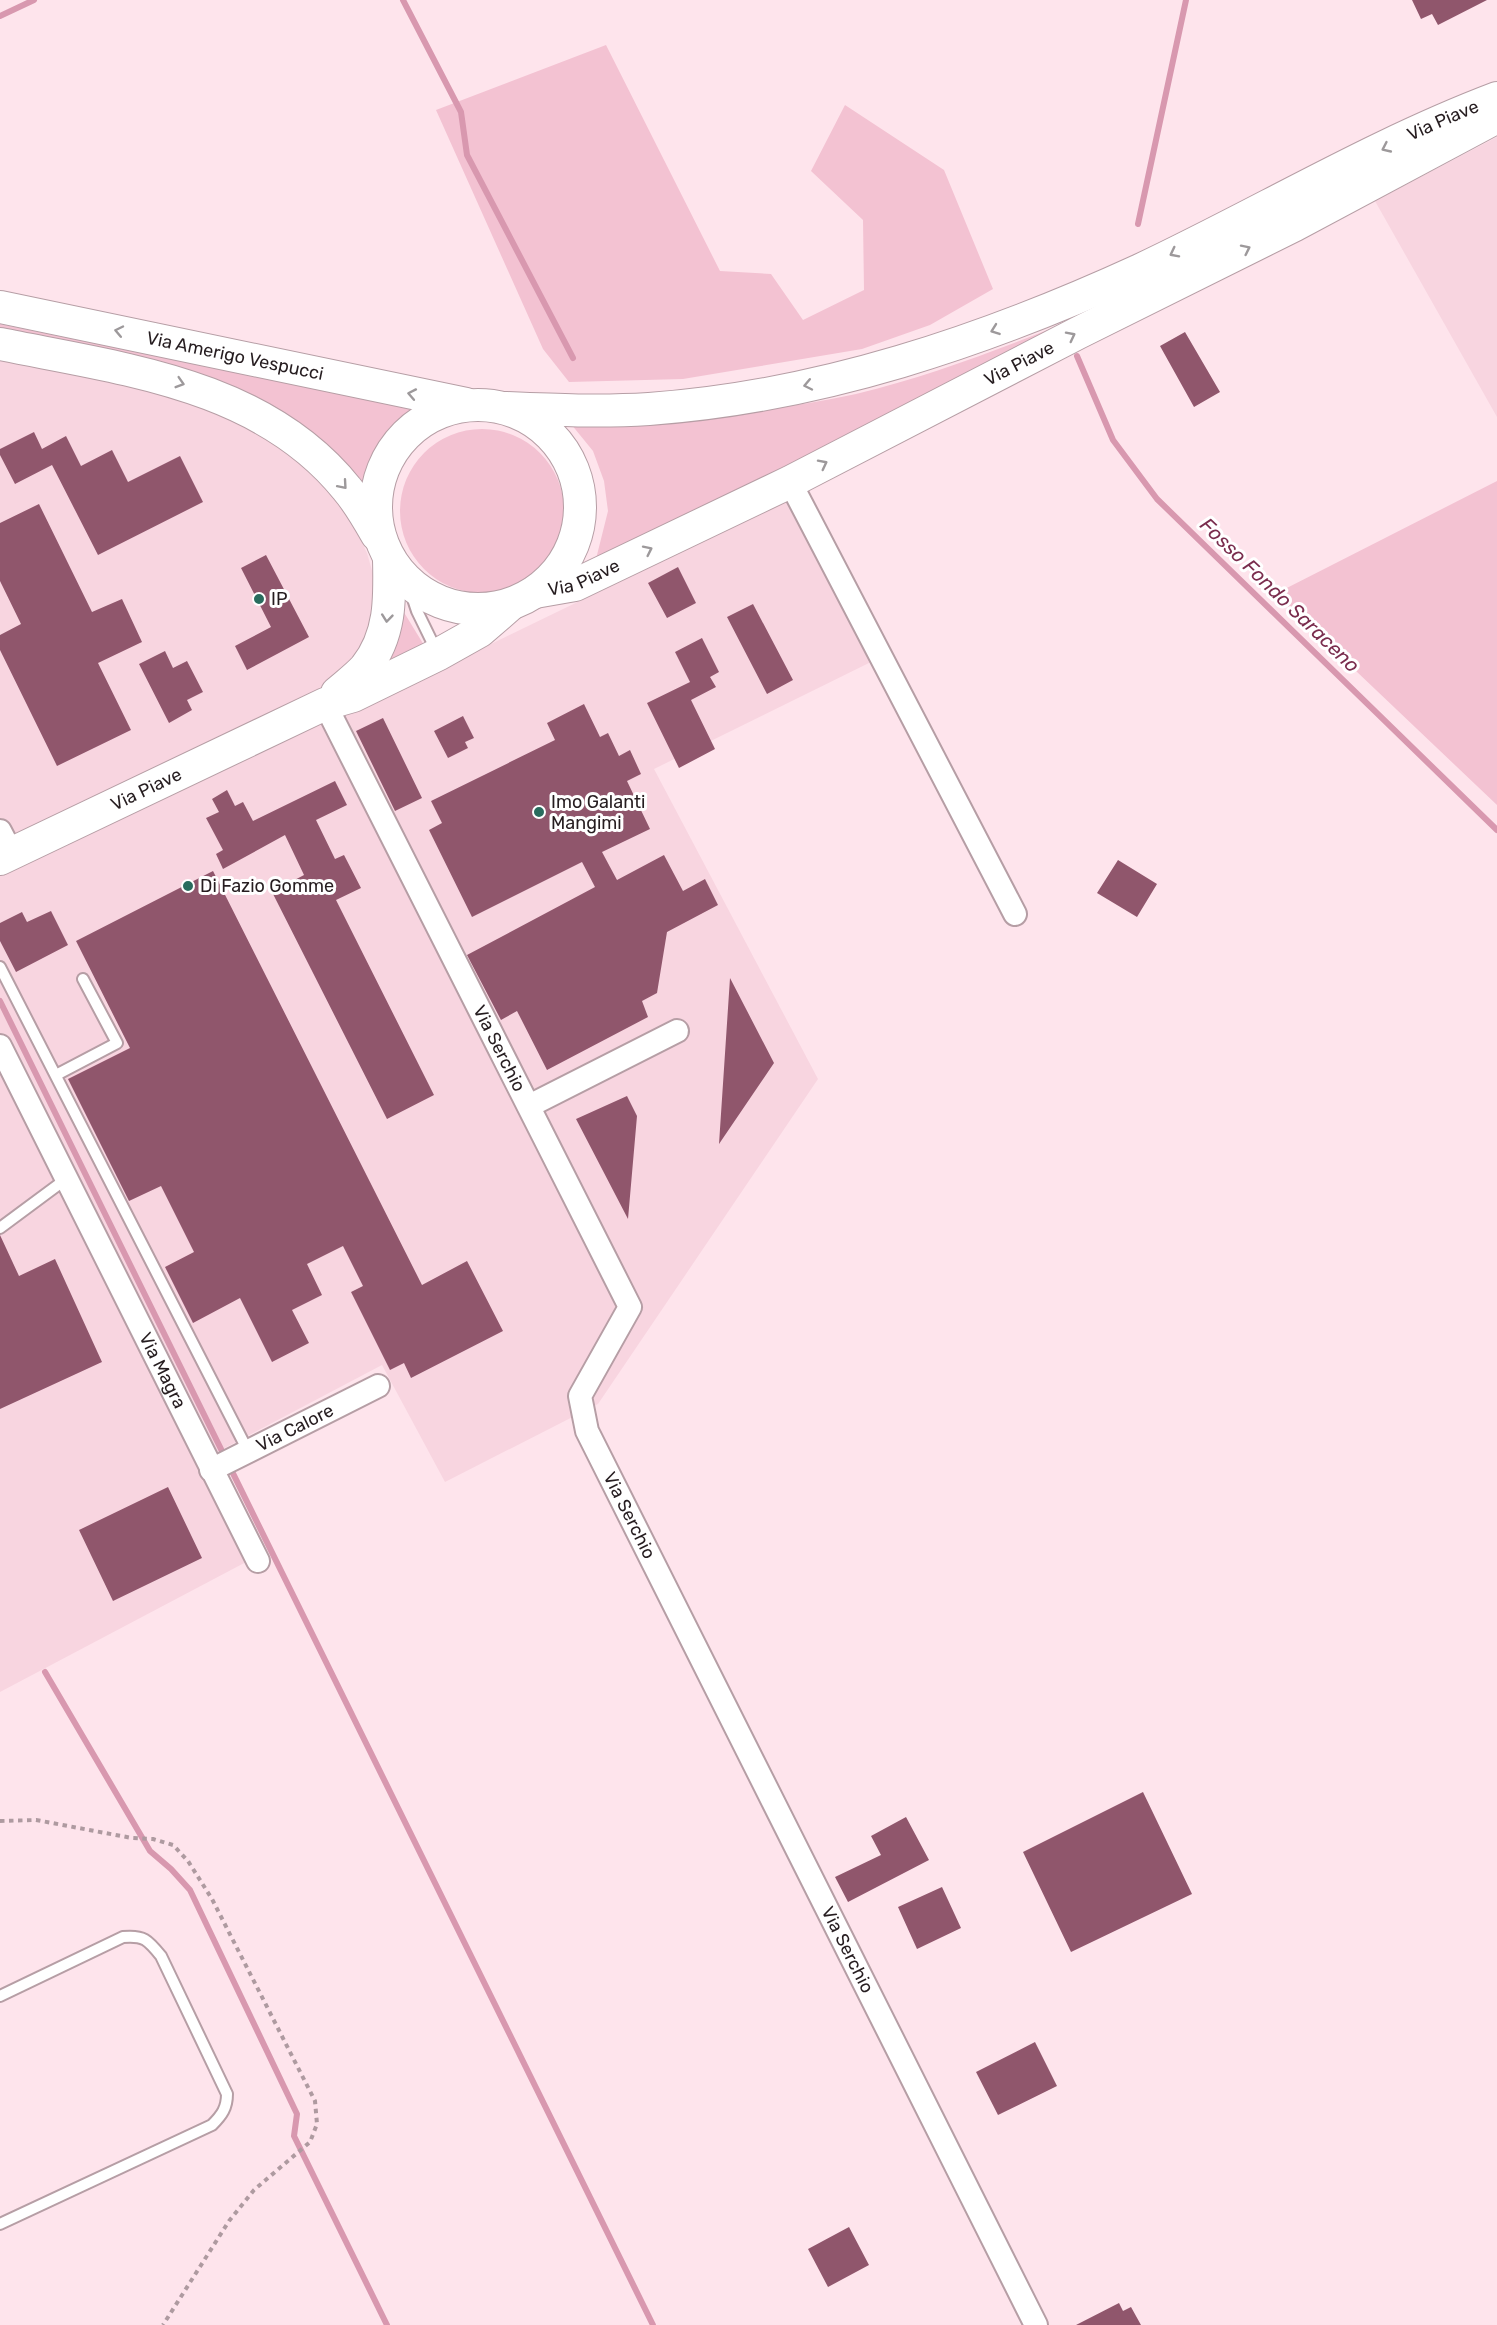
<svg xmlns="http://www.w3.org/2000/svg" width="1497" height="2325" font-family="Rubik,sans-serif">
  <rect width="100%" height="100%" fill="#fee4ec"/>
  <path fill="#f8d5e0" d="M1497 137V417L1375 201Z
    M0 360 206 402 292 454 334 496 355 528 367 553 375 581V612L353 711 792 498 873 661 654 769 818 1079 598 1404 445 1482 382 1365 198 1462 248 1561 0 1692Z"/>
  <path fill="#f3c2d2" d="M606 45 720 271 771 274 803 320 864 290 863 220 811 171 845 105 944 170 993 289 930 325 862 349 683 379 569 382 543 349 436 110Z
    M1075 319 594 567 608 511 604 481 593 451 571 424C666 418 762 415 856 394 931 376 1003 348 1075 319Z
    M0 324 39 332 412 408C383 432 371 451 361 488L286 415 266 402 224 382 0 333Z
    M400 511a82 82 0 1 1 164 0a82 82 0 1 1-164 0Z
    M1497 481V805L1275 594Z
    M397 601 427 650 360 683Z"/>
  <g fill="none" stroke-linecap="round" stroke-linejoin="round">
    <path stroke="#d898af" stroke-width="6" d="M403 0 461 112 467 155 573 358
      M0 16 34 0
      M1138 224 1186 0
      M1077 356 1113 440 1157 499 1497 830
      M0 1001 653 2325
      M45 1672 150 1851 171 1869 190 1890 297 2114 294 2136 387 2325"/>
  </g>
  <path fill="#90566c" d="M1412 0H1487L1438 25 1432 14 1421 19Z
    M1185 332 1220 392 1194 407 1160 346Z
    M34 432 42 449 66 436 81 466 112 450 128 482 180 456 203 502 98 555 52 465 15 484 0 455V449Z
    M39 504 92 612 122 599 142 642 98 663 131 730 57 766 0 650V635L21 624 0 581V523Z
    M266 555 309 637 247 670 235 646 271 627 241 568Z
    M678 567 696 603 667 618 648 583Z
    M753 604 793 680 767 694 727 617Z
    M702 638 719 672 710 677 716 687 691 700 715 749 679 768 647 703 690 682 675 652Z
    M165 651 173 668 187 661 203 692 187 700 192 710 169 723 139 664Z
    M584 704 600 737 608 733 619 756 630 750 641 774 627 781 650 829 602 852 617 880 664 855 683 891 705 879 718 905 667 932 657 993 642 1001 648 1017 547 1070 517 1011 501 1020 467 955 595 887 582 862 472 917 429 830 442 823 431 801 555 740 547 723Z
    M463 716 474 738 465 742 468 748 448 758 434 731Z
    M383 718 422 798 395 811 356 731Z
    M335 781 347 805 316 820 335 859 344 855 361 888 336 900 434 1095 387 1119 272 892 304 875 285 835 223 869 216 854 223 850 206 818 219 812 212 799 227 790 235 806 243 802 253 821Z
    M1118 860 1157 884 1137 917 1097 893Z
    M213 871 422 1285 467 1261 503 1331 411 1378 404 1363 390 1370 351 1292 363 1286 343 1246 307 1264 322 1295 292 1310 309 1343 272 1362 240 1298 193 1323 165 1267 194 1252 161 1186 129 1201 68 1079 130 1048 76 941Z
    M51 911 68 945 16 972 0 941V923L22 912 27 922Z
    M730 978 774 1063 719 1144Z
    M627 1096 637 1116 628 1219 576 1119Z
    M0 1235 19 1276 55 1259 102 1362 0 1409Z
    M168 1487 202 1558 113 1601 79 1530Z
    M1143 1792 1192 1894 1071 1952 1023 1852Z
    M906 1817 929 1860 848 1902 835 1877 881 1855 871 1836Z
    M942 1887 961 1928 917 1949 898 1907Z
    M1035 2042 1057 2086 998 2115 976 2072Z
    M849 2227 869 2265 828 2287 808 2249Z
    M1119 2303 1123 2311 1131 2307 1141 2325H1076Z"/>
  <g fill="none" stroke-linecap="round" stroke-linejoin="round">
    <g stroke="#b69ea5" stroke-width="14">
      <path id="lane" d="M407 581 417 611 437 652
        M0 967 248 1451
        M56 1075 117 1043 83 979
        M0 1228 66 1179
        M0 1996 123 1937C144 1935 148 1940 161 1956L227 2094C227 2108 222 2115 212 2125L0 2224"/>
    </g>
    <g stroke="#b69ea5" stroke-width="26">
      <g id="street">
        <path d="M790 482 1015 914"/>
        <path id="s1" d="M325 704 630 1307 580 1396 587 1431 1036 2325"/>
        <path d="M0 831 12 854"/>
        <path id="s2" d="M0 1046 258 1561"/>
        <path d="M529 1106 677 1031"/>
        <path id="s3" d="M211 1470 378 1386"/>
      </g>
    </g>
    <g stroke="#b69ea5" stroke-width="34">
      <g id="secondary">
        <path id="s4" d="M0 307 466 404"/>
        <path d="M0 344C123 369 263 384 347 489 359 503 368 519 377 535"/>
        <circle cx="478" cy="507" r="102"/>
        <path id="s5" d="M506 408C554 410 601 412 649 409 819 397 985 341 1140 270 1259 214 1373 145 1497 98"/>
        <path id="s6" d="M535 592 575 585 790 482 1078 333 1295 225 1497 117"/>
        <path d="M337 693C346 685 357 677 365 668 391 636 390 598 389 559"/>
        <path id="s7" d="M0 859 325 704 353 696 439 654 480 631 510 605"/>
      </g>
    </g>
    <path stroke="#ae9aa0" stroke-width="4" stroke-dasharray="4.5 4.5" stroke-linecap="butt" d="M0 1821 36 1820 132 1838 153 1839 173 1845 188 1861 212 1899 315 2101 317 2124 310 2142 254 2190 229 2221 163 2325"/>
    <use href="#lane" stroke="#fff" stroke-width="10"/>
    <use href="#street" stroke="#fff" stroke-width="22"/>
    <use href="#secondary" stroke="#fff" stroke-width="32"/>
  </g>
  <defs><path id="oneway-chevron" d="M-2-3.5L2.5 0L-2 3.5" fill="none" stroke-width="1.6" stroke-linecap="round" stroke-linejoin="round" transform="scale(1.5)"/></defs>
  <g stroke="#9d999b">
    <use href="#oneway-chevron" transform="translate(1386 148) rotate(155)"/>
    <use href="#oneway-chevron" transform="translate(1246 249) rotate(-26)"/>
    <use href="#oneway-chevron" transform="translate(1174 253) rotate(153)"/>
    <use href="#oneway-chevron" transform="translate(995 330) rotate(160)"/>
    <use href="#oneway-chevron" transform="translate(119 331) rotate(-168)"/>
    <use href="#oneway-chevron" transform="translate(1071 336) rotate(-27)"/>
    <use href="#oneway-chevron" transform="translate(180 383) rotate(17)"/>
    <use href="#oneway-chevron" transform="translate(808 385) rotate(168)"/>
    <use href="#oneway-chevron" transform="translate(412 394) rotate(-169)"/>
    <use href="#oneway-chevron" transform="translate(823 464) rotate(-27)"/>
    <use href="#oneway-chevron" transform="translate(343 485) rotate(49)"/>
    <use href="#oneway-chevron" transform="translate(648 550) rotate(-26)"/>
    <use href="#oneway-chevron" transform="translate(387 618) rotate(96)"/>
  </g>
  <g fill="#296c5e" stroke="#fff" stroke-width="2">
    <circle cx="259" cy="599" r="6"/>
    <circle cx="539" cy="812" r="6"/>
    <circle cx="188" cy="886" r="6"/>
  </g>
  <g text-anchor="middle" stroke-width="6" stroke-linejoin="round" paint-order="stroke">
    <g font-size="18" fill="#261d20" stroke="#fff">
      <text dy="6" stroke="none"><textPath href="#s5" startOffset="994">Via Piave</textPath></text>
      <text dy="6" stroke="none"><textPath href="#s4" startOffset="240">Via Amerigo Vespucci</textPath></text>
      <text dy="6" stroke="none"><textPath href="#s6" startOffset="537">Via Piave</textPath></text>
      <text dy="6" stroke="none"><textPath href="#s6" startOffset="51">Via Piave</textPath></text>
      <text dy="6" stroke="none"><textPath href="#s7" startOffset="162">Via Piave</textPath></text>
      <text dy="6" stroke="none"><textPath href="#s1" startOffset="386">Via Serchio</textPath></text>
      <text dy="6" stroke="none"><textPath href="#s2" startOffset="363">Via Magra</textPath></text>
      <text dy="6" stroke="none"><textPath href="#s3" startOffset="94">Via Calore</textPath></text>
      <text dy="6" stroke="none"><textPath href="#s1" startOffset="908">Via Serchio</textPath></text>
      <text dy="6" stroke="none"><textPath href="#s1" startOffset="1394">Via Serchio</textPath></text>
    </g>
    <g font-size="18" fill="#261d20" stroke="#fff" text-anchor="start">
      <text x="271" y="605">IP</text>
      <text x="551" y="808">Imo Galanti<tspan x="551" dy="21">Mangimi</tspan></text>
      <text x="200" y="892">Di Fazio Gomme</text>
    </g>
    <g font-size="20" font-style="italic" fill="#7a2d4e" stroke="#fff">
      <text transform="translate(1280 595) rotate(44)" y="7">Fosso Fondo Saraceno</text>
    </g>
  </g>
</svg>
